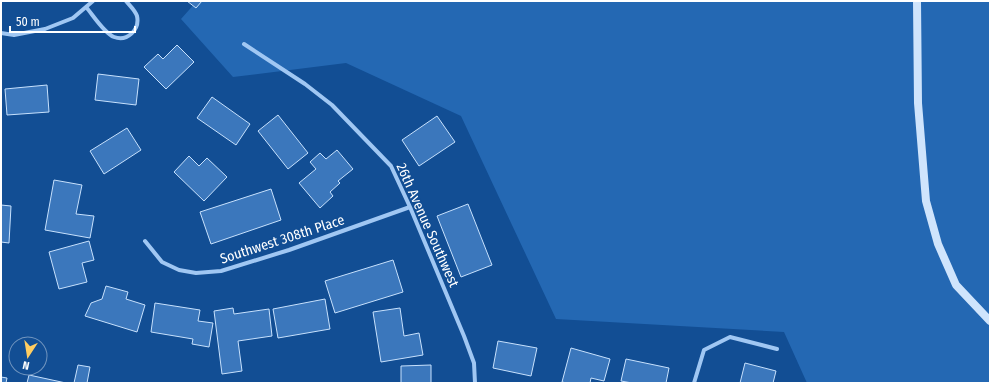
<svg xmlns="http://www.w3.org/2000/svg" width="991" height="384" font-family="'Fira Sans Condensed',sans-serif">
  <rect width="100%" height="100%" fill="#124e94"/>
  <path fill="#2468b3" d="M197 1H990V383H807L784 332 556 319 461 116 346 63 233 77 181 19Z"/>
  <path fill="#3b77bc" stroke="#c7e1fd" d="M187 1H202L196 8Z
    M177 45 194 62 166 89 144 67 158 54 163 59Z
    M98 74 139 79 136 105 95 100Z
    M47 85 49 112 7 115 5 89Z
    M212 97 250 124 236 145 197 118Z
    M278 115 308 153 288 169 258 131Z
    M437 116 455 142 419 166 402 140Z
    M127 128 141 150 104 174 90 151Z
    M337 150 353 169 338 181 340 183 330 192 333 196 320 208 299 183 316 169 310 162 320 153 326 159Z
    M189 156 199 166 207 158 227 177 204 201 174 172Z
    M54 180 82 185 76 214 94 216 90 238 45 230Z
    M271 189 281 220 211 244 200 212Z
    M468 204 492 265 461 277 437 216Z
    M1 205 11 206 9 243 1 242Z
    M89 241 94 260 82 263 87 282 59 289 49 252Z
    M393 260 403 292 335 313 325 281Z
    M106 286 128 292 126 299 145 305 137 332 85 316 91 303 102 299Z
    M325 299 330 329 278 338 273 309Z
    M155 303 200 310 198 321 213 323 209 347 192 344 193 339 151 332Z
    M233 308 234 314 269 309 272 336 238 341 242 371 222 374 214 311Z
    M400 308 404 336 419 333 423 355 381 362 373 312Z
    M498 341 537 348 531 376 493 368Z
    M571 348 610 359 604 381 591 378 590 383H567L562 382Z
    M626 359 669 368 666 383H632L621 381Z
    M745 363 776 371 773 383H740Z
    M78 365 90 367 87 383H74Z
    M431 365V383H401V366Z
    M29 375 66 383H27Z
    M1 377 7 378 6 383H1Z"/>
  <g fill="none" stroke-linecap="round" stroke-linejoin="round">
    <path stroke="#a0c7f3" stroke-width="4" d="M86 7C93 15 104 33 114 37 127 42 140 30 137 16 135 10 130 6 126 1
      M1 33 14 35 45 29 73 18 93 1
      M244 44 305 84 332 105 391 166 410 207 464 336 474 363 475 383
      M145 241 162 262 179 270 196 273 221 271 289 250 410 207
      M694 383 704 350 730 337 777 349"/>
    <path stroke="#cfe4fc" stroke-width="8" d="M917 1 918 103 926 201 938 244 956 285 990 321"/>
  </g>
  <g text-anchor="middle" stroke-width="3" stroke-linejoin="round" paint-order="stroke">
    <g font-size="14" fill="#fff" stroke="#124e94">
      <text transform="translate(428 225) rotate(66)" y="5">26th Avenue Southwest</text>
      <text transform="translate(282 239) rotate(-18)" y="5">Southwest 308th Place</text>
    </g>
  </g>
  <rect width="991" height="384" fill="none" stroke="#ffffff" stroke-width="4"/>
  <g transform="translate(28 356) rotate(192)"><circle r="19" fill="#124e94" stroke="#7195bf"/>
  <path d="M0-3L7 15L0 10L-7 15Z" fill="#ffcd61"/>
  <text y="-6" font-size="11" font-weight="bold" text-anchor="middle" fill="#ffffff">N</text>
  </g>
  <path d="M10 26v6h125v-6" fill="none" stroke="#ffffff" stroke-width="2"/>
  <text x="16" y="26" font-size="12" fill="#ffffff" stroke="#124e94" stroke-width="3" paint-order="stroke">50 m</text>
</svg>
